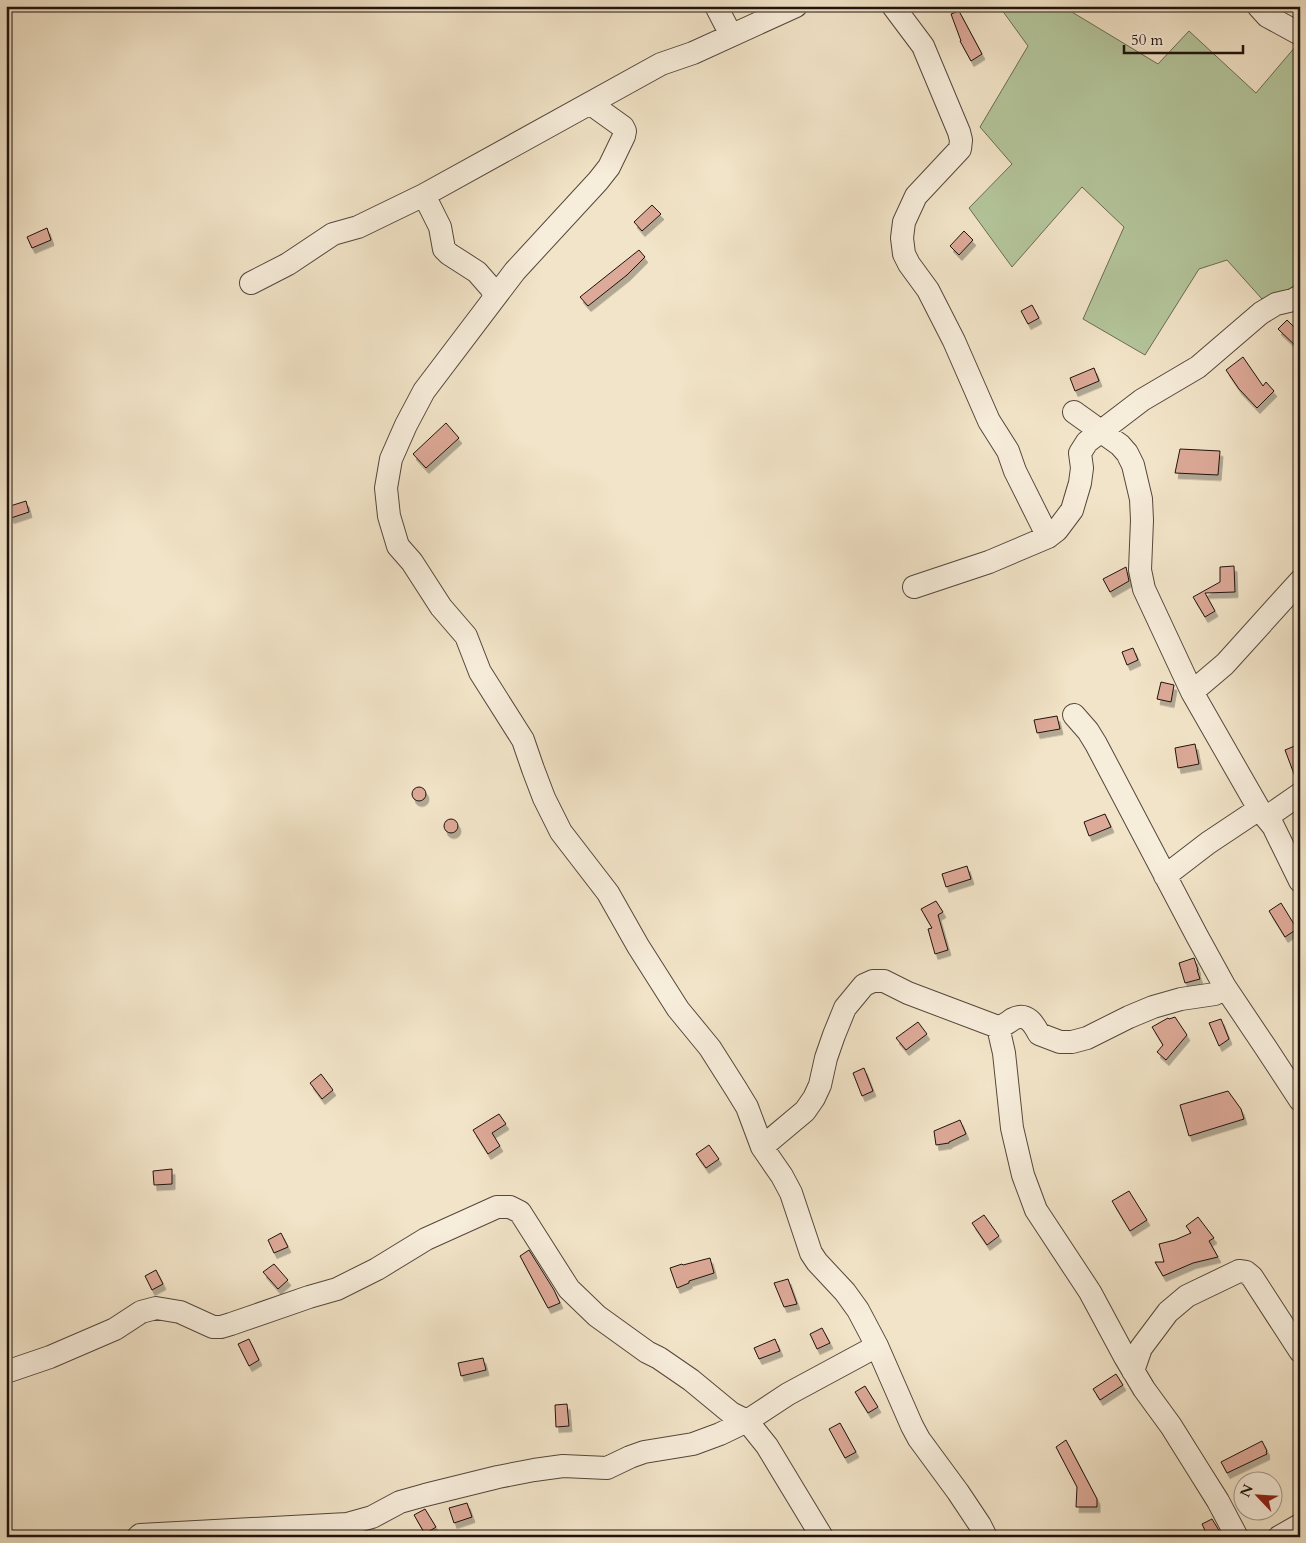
<svg xmlns="http://www.w3.org/2000/svg" width="1306" height="1543" font-family="Cardo,serif">
  <defs>
    <filter id="shadow"><feDropShadow dx="3" dy="5.5" stdDeviation="0" flood-color="#0004"/></filter>
  </defs>
  <rect width="100%" height="100%" fill="#f2e4c8"/>
  <filter id="stains"><feTurbulence type="fractalNoise" baseFrequency=".004" numOctaves="4"/><feColorMatrix values="0 0 0 0 .2 0 0 0 0 .09 0 0 0 0 .02 0 0 0 .5 -.17"/></filter>
  <radialGradient id="worn" r=".72"><stop offset=".6" stop-color="#630" stop-opacity="0"/><stop offset="1" stop-color="#630" stop-opacity=".3"/></radialGradient>
  <path fill="#b4c59b" stroke="#6a6c54" d="M999 6H1062L1158 64 1189 31 1256 93 1296 46 1300 48V292L1262 299 1227 260 1199 269 1145 355 1083 319 1124 227 1082 187 1012 267 969 208 1012 164 980 127 1028 46Z"/>
  <path fill="#dda998" stroke="#1f130e" filter="url(#shadow)" d="M959 11 982 54 971 61 960 41H961L951 14Z
    M652 205 661 214 642 231 634 222Z
    M47 228 51 240 32 248 27 237Z
    M964 231 973 240 959 255 950 246Z
    M639 250 645 257 627 275 588 306 580 297Z
    M1032 305 1039 318 1028 324 1021 311Z
    M1287 320 1300 333V350L1278 329Z
    M1243 357 1263 386 1266 382 1274 391 1257 408 1239 389 1226 370Z
    M1094 368 1099 381 1075 391 1070 378Z
    M446 423 459 438 426 468 413 454Z
    M1180 449 1220 451 1218 475 1175 473Z
    M26 501 29 512 11 518 7 507Z
    M1234 566 1235 592 1205 593 1215 611 1205 617 1193 597 1220 582V567Z
    M1126 567 1129 581 1110 592 1103 579Z
    M1133 648 1138 660 1127 665 1122 652Z
    M1161 682 1174 685 1171 702 1157 699Z
    M1057 716 1060 729 1037 733 1034 720Z
    M1195 744 1199 764 1178 768 1175 748Z
    M1297 745 1300 754V781L1297 782 1285 750Z
    M412 794a7 7 0 1 1 14 0a7 7 0 1 1-14 0Z
    M1105 814 1111 827 1089 836 1084 822Z
    M444 826a7 7 0 1 1 14 0a7 7 0 1 1-14 0Z
    M967 866 971 879 946 887 942 874Z
    M936 901 943 912 938 915 948 950 935 954 928 929 932 928 921 909Z
    M1281 903 1297 929 1285 937 1269 911Z
    M1194 958 1198 970H1197L1200 979 1185 983 1179 963Z
    M1175 1017 1187 1035 1166 1060 1157 1052 1163 1045 1152 1027 1168 1018 1169 1019Z
    M1221 1019 1229 1039 1219 1046 1209 1023Z
    M918 1022 927 1034 906 1050 896 1038Z
    M864 1068 873 1091 862 1096 853 1073Z
    M321 1074 333 1090 322 1099 310 1083Z
    M1228 1091 1241 1109 1244 1119 1189 1136 1180 1105Z
    M499 1114 506 1124 492 1133 500 1146 488 1154 473 1130Z
    M960 1120 966 1134 949 1142V1143L936 1145 934 1131Z
    M709 1145 719 1159 706 1168 696 1154Z
    M172 1169V1184L154 1185 153 1171Z
    M1129 1191 1147 1220 1130 1231 1112 1201Z
    M984 1215 999 1236 987 1245 972 1223Z
    M1198 1217 1214 1238 1209 1241 1218 1257 1193 1263 1163 1276 1155 1262H1164L1159 1244 1175 1240 1191 1233 1186 1226Z
    M281 1233 288 1247 274 1253 268 1240Z
    M529 1250 554 1290 560 1303 548 1308 520 1256Z
    M710 1258 714 1273 689 1281V1283L677 1288 670 1268 682 1264 683 1265Z
    M274 1264 288 1280 278 1289 263 1272Z
    M156 1270 163 1284 152 1290 145 1276Z
    M788 1279 797 1304 784 1307 774 1283Z
    M822 1328 830 1343 817 1349 810 1334Z
    M249 1339 259 1360 249 1366 238 1344Z
    M775 1339 780 1351 759 1359 754 1348Z
    M483 1358 486 1370 461 1376 458 1363Z
    M1116 1374 1123 1385 1100 1400 1093 1389Z
    M865 1386 878 1407 868 1413 855 1392Z
    M567 1404 569 1426 556 1427 555 1405Z
    M840 1423 856 1452 845 1458 829 1429Z
    M1066 1440 1097 1499V1507H1076L1077 1487 1056 1447Z
    M1262 1441 1267 1451 1266 1452 1267 1454 1227 1473 1221 1462Z
    M467 1503 472 1517 454 1523 449 1508Z
    M425 1509 436 1527 425 1534 414 1515Z
    M1212 1519 1220 1532 1208 1537 1202 1524Z"/>
  <g fill="none" stroke-linecap="round" stroke-linejoin="round">
    <g stroke="#54473c" stroke-width="24">
      <path id="minor" d="M716 6 731 35
        M893 6 923 46 959 132 961 140 960 149 916 196 904 222 902 238 904 254 909 264 928 290 954 341 989 421 1008 451 1015 471 1048 537
        M1258 6 1267 16 1300 34
        M591 104 623 127 625 131 624 136 609 167 598 181 515 271 424 391 406 425 391 459 386 488 389 516 398 546 412 562 441 607 466 636 480 672 523 740 533 769 544 798 561 832 608 893 638 946 678 1009 710 1048 736 1089 747 1107 762 1147 782 1176 791 1193 811 1253 817 1262 845 1292 858 1310 877 1346 912 1426 919 1439 958 1492 980 1525 986 1537
        M424 195 440 227 444 249 449 254 477 272 491 288 495 297
        M251 283 288 264 333 234 358 227 424 195 661 64 693 53 796 6
        M1074 412 1120 445 1127 453 1133 465 1141 499 1142 520 1140 570 1144 589 1192 692 1259 809 1273 826 1300 881
        M914 587 989 562 1048 537 1057 530 1072 510 1080 483 1082 468 1080 453 1087 442 1142 400 1198 367 1261 313 1276 304 1293 300 1300 296
        M1192 692 1225 664 1300 581
        M1074 715 1088 731 1096 744 1197 936 1225 987 1266 1048 1300 1100
        M1267 817 1300 794
        M1165 876 1208 843 1259 809
        M998 1027 1004 1053 1012 1128 1023 1175 1036 1210 1090 1292 1125 1357 1144 1389 1171 1426 1201 1474 1218 1501 1237 1537
        M762 1147 805 1111 814 1098 820 1085 826 1058 834 1035 845 1008 864 985 873 981H884L908 993 998 1027C1006 1025 1007 1023 1013 1019 1027 1012 1034 1024 1039 1034L1060 1042H1072L1087 1038 1129 1017 1153 1007 1181 999 1215 994 1225 987
        M1133 1371 1141 1348 1168 1312 1187 1296 1239 1271 1246 1272 1252 1277 1300 1351
        M6 1372 50 1357 115 1329 141 1312 156 1308 180 1312 213 1327H221L231 1324 309 1297 337 1289 377 1269 426 1239 497 1207H510L520 1212 569 1289 597 1316 647 1352 659 1358 691 1380 731 1413 747 1421 767 1446 822 1537
        M138 1537 140 1535 347 1524 372 1517 400 1502 425 1495 498 1477 534 1470 563 1466 607 1468 630 1457 644 1452 693 1444 720 1434 747 1421 788 1394 877 1346
        M1279 1537 1300 1525"/>
    </g>
    <use href="#minor" stroke="#f7eddb" stroke-width="22"/>
  </g>
  <rect width="1306" height="1543" fill="none" stroke="#f2e4c8" stroke-width="25"/>
  <rect x="8" y="8" width="1291" height="1528" fill="none" stroke="#1f130e" stroke-width="2.5"/>
  <rect x="12" y="12" width="1281" height="1518" fill="none" stroke="#1f130e"/>
  <g transform="translate(1258 1496) rotate(295)"><circle r="24" fill="#f7eddb" stroke="#a19689"/>
  <path d="M0-4L9 19L0 12L-9 19Z" fill="#8f2418"/>
  <text y="-8" font-size="14" font-weight="bold" text-anchor="middle" fill="#1f130e">N</text>
  </g>
  <path d="M1124 45v8h119v-8" fill="none" stroke="#1f130e" stroke-width="2.5"/>
  <text x="1131" y="45" font-size="15" fill="#1f130e" stroke="#f7eddb" stroke-width="4" paint-order="stroke">50 m</text>
  <rect width="100%" height="100%" filter="url(#stains)"/>
  <rect width="100%" height="100%" fill="url(#worn)"/>
</svg>
